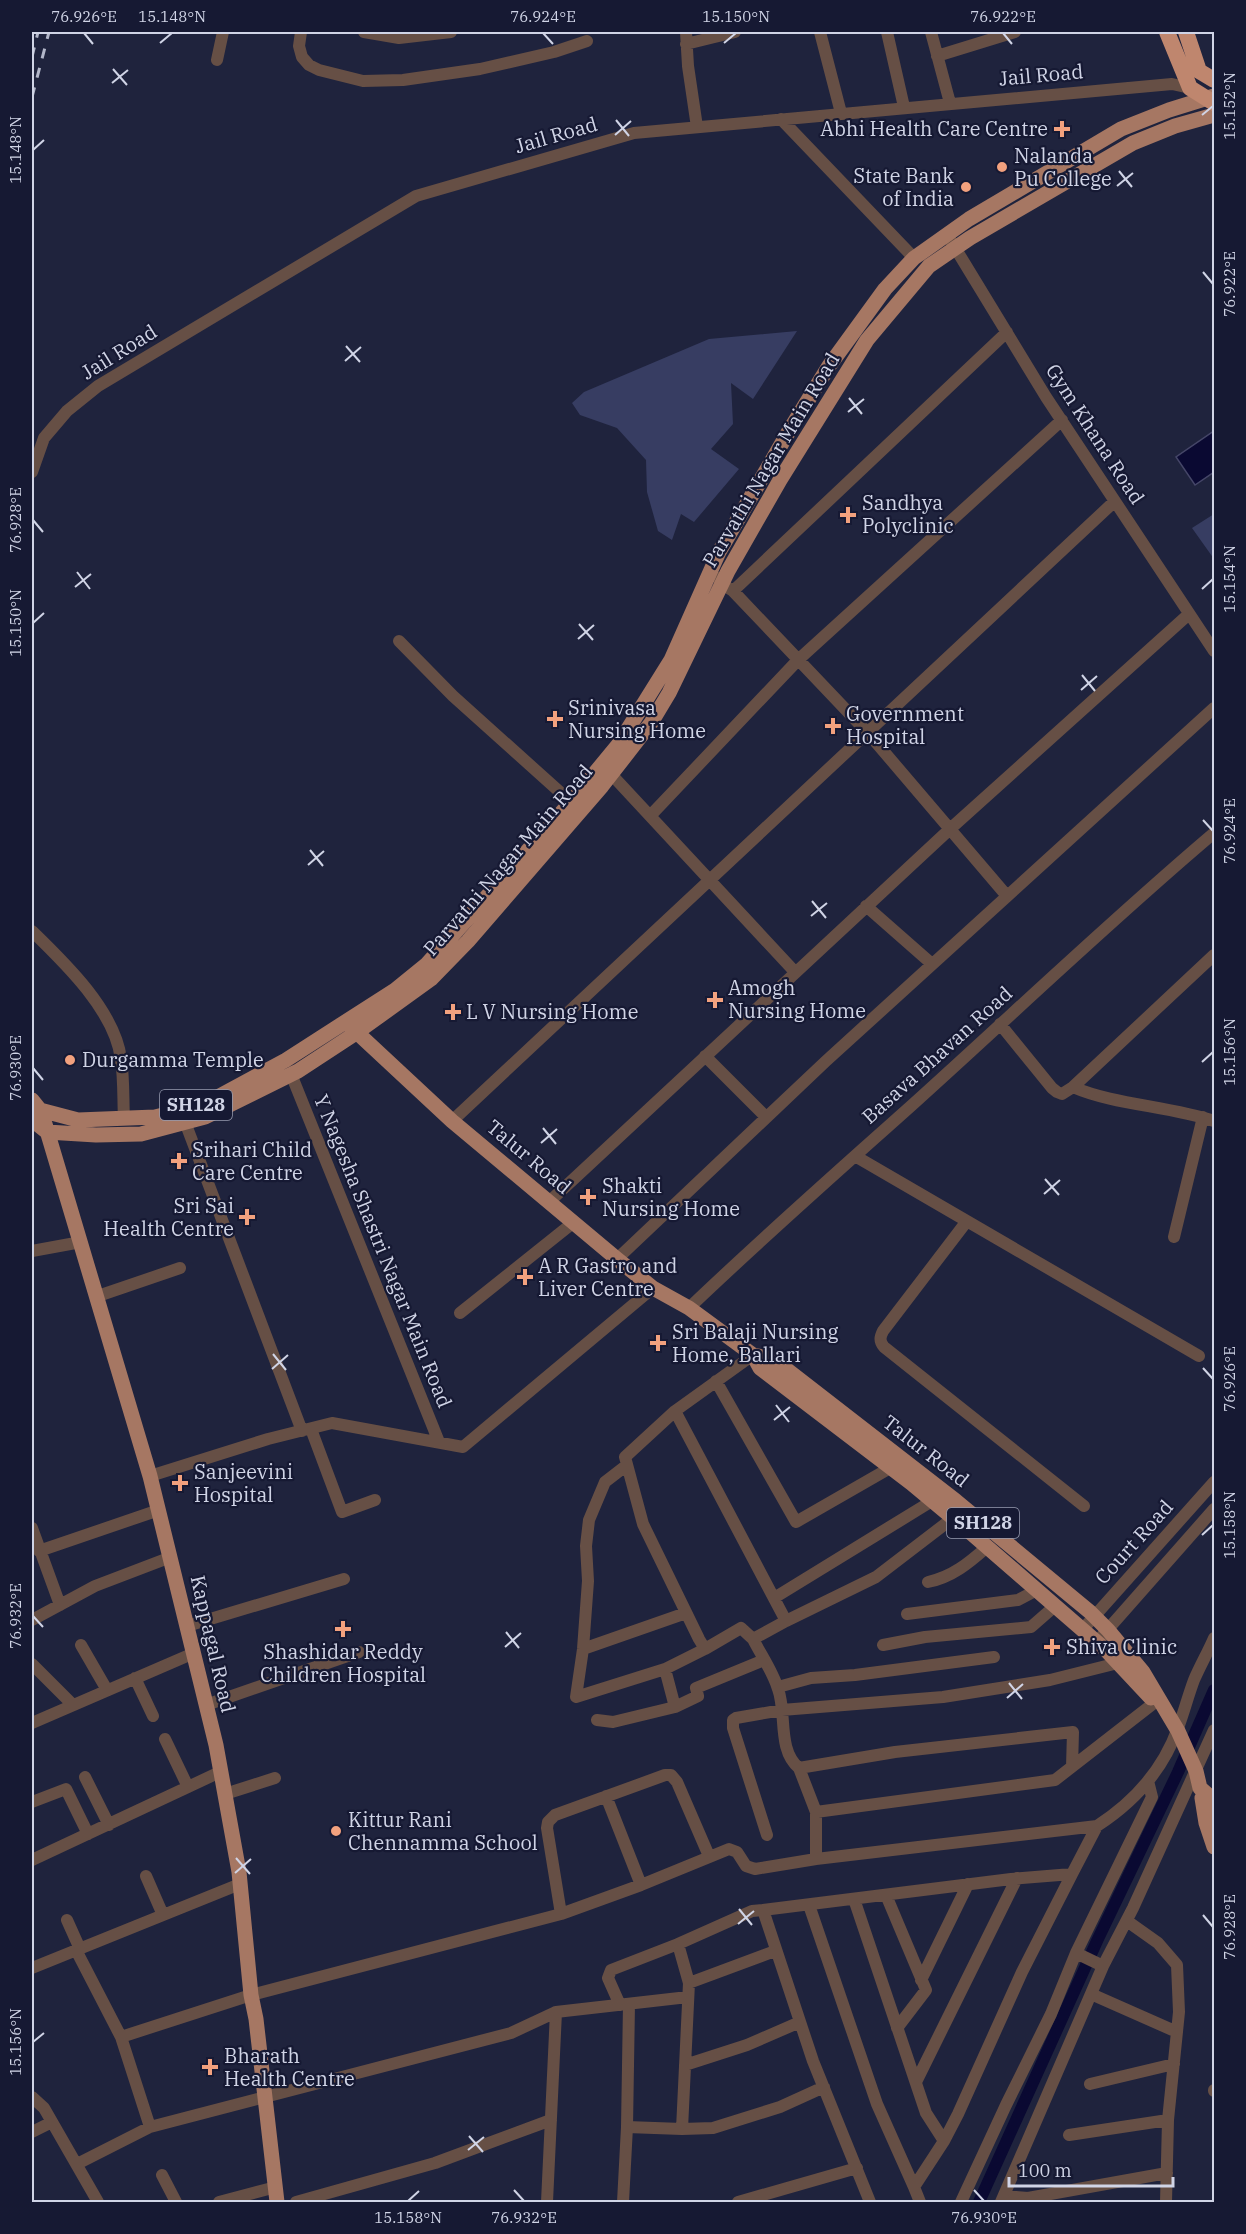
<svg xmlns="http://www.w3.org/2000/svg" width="1246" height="2234" font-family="'IBM Plex Serif',serif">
  <rect width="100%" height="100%" fill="#1f233d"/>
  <path fill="#373d62" d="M797 331 753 399 731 383 733 424 711 449 739 469 694 522 681 514 672 540 658 531 647 492 646 460 617 428 580 415 572 403 584 392 709 339Z
    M1214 514V559L1192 528Z"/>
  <path fill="#0a0932" stroke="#454668" stroke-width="1.5" d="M1214 431V472L1195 485 1176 457Z"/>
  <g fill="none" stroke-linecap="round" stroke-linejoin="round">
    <path stroke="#0a0932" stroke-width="12" d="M979 2202 1097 1941 1178 1772 1214 1690"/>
    <path stroke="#664f45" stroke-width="12" d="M301 32 299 46 302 57 309 65 319 70 363 81 403 80 480 69 554 52 587 41
      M364 32 399 38 451 32
      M686 32 688 66 697 127
      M820 32 841 113
      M887 32 904 107
      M931 32 950 103
      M686 44 735 32
      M937 56 1015 32
      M217 60 223 32
      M781 119 914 258
      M951 241 1046 397 1214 651
      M32 472 44 438 67 411 98 386 416 196 634 133 1172 84 1190 88
      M718 578 722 584 733 591 868 733 1007 896
      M733 591 1007 332
      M399 641 453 696 571 802
      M611 774 795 972
      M650 816 798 660 1062 420
      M866 906 932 964
      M32 931C65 963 115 1011 121 1059 124 1079 123 1099 124 1119
      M1000 1024 1052 1088 1057 1092 1062 1094 1073 1087 1214 955
      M705 1056 766 1117
      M291 1074 439 1442
      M1073 1087C1114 1105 1170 1106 1214 1121
      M452 1121 1115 501
      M185 1122 302 1431
      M855 1156 1199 1356
      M550 1201 950 829 1189 614
      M967 1221 883 1331C880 1337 879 1341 884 1347L1084 1506
      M1174 1237 1203 1117
      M32 1251 81 1242
      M617 1259 826 1061 1214 708
      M98 1296 180 1268
      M689 1308C761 1239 836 1173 911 1106 1012 1015 1110 921 1214 833
      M460 1313 574 1222
      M753 1355 675 1411 786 1621 876 1577 953 1518
      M716 1381 796 1522 890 1468
      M675 1411 625 1457 643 1524 699 1639 705 1649 741 1628 753 1639 786 1621
      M311 1429 342 1512 375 1500
      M627 1465 605 1482 589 1520 586 1546 588 1581 583 1649 576 1697 665 1669
      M150 1476 268 1439 332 1423 463 1447 653 1288
      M32 1528 60 1605
      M39 1551 159 1510
      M928 1582C952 1577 969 1563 987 1547
      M774 1598 932 1501
      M907 1614 1018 1600 1037 1590
      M32 1620 95 1586 171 1557
      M187 1626 344 1579
      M1083 1629 1214 1482
      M1102 1636 1214 1509
      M753 1639C761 1655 773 1672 778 1689 787 1713 777 1750 799 1768
      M81 1645 107 1690
      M883 1645 925 1637 1031 1627 1055 1606
      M583 1649 686 1613
      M705 1649 665 1669 675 1707 698 1696 696 1688 764 1660
      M32 1664 73 1705
      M135 1678 153 1716
      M778 1687 811 1678 855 1675 994 1657
      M206 1705 359 1652
      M597 1720 613 1722 675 1707
      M32 1723 194 1653
      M165 1739 188 1787
      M1072 1767 1073 1732 895 1752 799 1768 816 1812 1055 1780 1154 1703
      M85 1777 109 1825
      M225 1794 275 1778
      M606 1796 641 1885
      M32 1802 66 1789 88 1834
      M816 1812V1859
      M767 1835 733 1728V1720L736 1718 782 1710 943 1697 1050 1680 1118 1663
      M32 1860 220 1772
      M1072 1874 1097 1826
      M146 1876 163 1915
      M886 1895 926 1990 897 2028
      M854 1899 926 2113 944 2141
      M809 1905 877 2104 914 2187 944 2141 958 2114 1022 1972 1072 1874 1011 1879 763 1910 813 2061 870 2202
      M763 1910 752 1911 678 1944 689 1983 775 1951
      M561 1914 547 1828 548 1822 555 1815 665 1775H671L677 1782 709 1856
      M67 1920 80 1949
      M1127 1921 1158 1943 1177 1965 1179 2012 1168 2120 1166 2202
      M76 1950 121 2037 150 2127
      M1076 1953 1103 1966
      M32 1968 240 1884
      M921 1980 968 1884
      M689 1983 682 2129 713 2128 780 2107 824 2087
      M1091 1994 1177 2032
      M620 2005 608 1978 611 1970 678 1944
      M121 2037 251 1995 561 1914 641 1885 729 1849 737 1852 746 1866 755 1869 816 1859 1097 1826C1134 1802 1163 1770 1178 1728 1184 1712 1188 1696 1194 1680 1200 1666 1208 1652 1214 1638
      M685 2065 747 2045 800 2022
      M916 2082 1017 1878
      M1090 2084 1174 2064
      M1214 2090V2091
      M32 2097 44 2108 98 2202
      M627 2127 629 2004
      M32 2132 52 2122
      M1069 2135 1168 2120
      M77 2164 150 2127 511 2033 556 2012
      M162 2175 176 2202
      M914 2187 920 2202
      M1005 2196 1028 2198 1167 2173
      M219 2202 276 2187
      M296 2202 435 2163 551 2120
      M547 2202 556 2012 688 1997
      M623 2202 627 2127 682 2129
      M738 2202 857 2168
      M961 2202 1006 2105 1051 2014 1076 1953 1152 1797 1148 1781
      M1001 2202 1103 1966 1133 1908 1214 1730"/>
    <path stroke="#a67763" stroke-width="15" d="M350 1026 452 1121 617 1259 653 1288 689 1308 753 1355 773 1359 956 1501 1090 1612 1108 1630 1143 1672 1178 1731 1196 1771 1200 1788 1208 1795 1214 1811
      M32 1100 40 1110 78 1120 155 1117 183 1110 212 1100 286 1060 395 990 427 964 571 802 618 745 671 660 719 552 789 431 829 366 885 289 914 258 969 219 1121 129 1169 110 1214 96
      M32 1120 47 1132 96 1135 141 1134 205 1117 298 1071 356 1033 431 979 468 941 602 786 651 723 669 693 728 571 780 480 867 340 929 266 970 238 1133 143 1175 126 1214 115
      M45 1124 150 1476 216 1745 239 1872 251 1995 256 2019 277 2202
      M753 1355 760 1368 911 1483 971 1533 1107 1651 1151 1698
      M1202 1798 1206 1823 1214 1847"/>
    <path stroke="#bf866e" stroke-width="16" d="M1167 32 1190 88 1214 103
      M1186 32 1199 71 1214 80"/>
    <path stroke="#b2b6c9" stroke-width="3" stroke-dasharray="10 10" stroke-linecap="butt" d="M32 57 38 32
      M32 97 49 32"/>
  </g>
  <path fill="none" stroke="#d0d4e6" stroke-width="2" d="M84 33 93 44M543 33 553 44M1003 33 1012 44M160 43 172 33M724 43 736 33M113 69 127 85M112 83 128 70M1202 115 1213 106M616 120 629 136M615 135 631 121M33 150 44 140M1119 171 1132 187M1117 186 1133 173M1203 272 1213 284M346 346 360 362M345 361 361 347M849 398 862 414M848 412 864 399M33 520 43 532M77 572 90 589M75 587 91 574M1202 589 1213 579M33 623 44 613M579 624 593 640M578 639 594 625M1082 675 1095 691M1081 690 1097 676M1203 820 1213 831M310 850 323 866M308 865 324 851M812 901 826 918M811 916 827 903M1202 1062 1213 1052M33 1068 43 1080M543 1128 556 1144M541 1143 557 1129M1045 1179 1059 1195M1044 1194 1060 1180M273 1354 286 1370M1203 1368 1213 1379M272 1369 288 1355M776 1405 789 1422M774 1420 790 1407M1202 1535 1213 1525M33 1616 43 1627M506 1632 519 1648M505 1647 521 1633M1009 1683 1022 1699M1007 1698 1023 1684M236 1858 250 1874M235 1873 251 1859M739 1909 752 1925M1203 1915 1213 1927M738 1924 754 1911M33 2042 44 2033M469 2136 483 2152M468 2150 484 2137M514 2190 524 2201M974 2190 984 2201M408 2201 419 2191"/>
  <g fill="#f2a17e" stroke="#161933" stroke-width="2">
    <path d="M1059 120h6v6h6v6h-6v6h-6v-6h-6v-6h6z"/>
    <circle cx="1002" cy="167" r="6"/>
    <circle cx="966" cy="187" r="6"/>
    <path d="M845 506h6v6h6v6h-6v6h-6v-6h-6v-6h6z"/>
    <path d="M552 710h6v6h6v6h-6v6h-6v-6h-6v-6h6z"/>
    <path d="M830 717h6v6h6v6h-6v6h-6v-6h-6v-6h6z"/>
    <path d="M712 991h6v6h6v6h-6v6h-6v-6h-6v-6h6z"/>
    <path d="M450 1003h6v6h6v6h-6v6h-6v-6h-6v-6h6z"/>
    <circle cx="70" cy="1060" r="6"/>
    <path d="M176 1152h6v6h6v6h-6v6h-6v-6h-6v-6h6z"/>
    <path d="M585 1188h6v6h6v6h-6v6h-6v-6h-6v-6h6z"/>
    <path d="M244 1208h6v6h6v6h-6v6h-6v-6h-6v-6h6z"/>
    <path d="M522 1268h6v6h6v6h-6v6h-6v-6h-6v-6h6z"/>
    <path d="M655 1334h6v6h6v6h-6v6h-6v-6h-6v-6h6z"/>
    <path d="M177 1474h6v6h6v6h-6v6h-6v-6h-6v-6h6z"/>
    <path d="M340 1620h6v6h6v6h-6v6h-6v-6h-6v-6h6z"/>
    <path d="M1049 1638h6v6h6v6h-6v6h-6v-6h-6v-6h6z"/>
    <circle cx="336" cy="1831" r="6"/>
    <path d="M207 2058h6v6h6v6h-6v6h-6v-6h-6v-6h6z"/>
  </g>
  <g text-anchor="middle" stroke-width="4.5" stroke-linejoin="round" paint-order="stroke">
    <g fill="#161933" stroke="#989cb0" stroke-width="1.5">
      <rect x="160" y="1090" width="72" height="30" rx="4.5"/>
      <rect x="947" y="1508" width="72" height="30" rx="4.5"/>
    </g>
    <g font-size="18" font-weight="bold" fill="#d0d4e6">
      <text x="196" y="1111">SH128</text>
      <text x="983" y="1529">SH128</text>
    </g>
    <g font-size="20" fill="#d0d4e6" stroke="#161933">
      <text transform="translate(1041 75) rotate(-5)" y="7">Jail Road</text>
      <text transform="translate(556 135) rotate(-16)" y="7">Jail Road</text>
      <text transform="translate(119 352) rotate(-32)" y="7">Jail Road</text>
      <text transform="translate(1095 434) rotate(57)" y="7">Gym Khana Road</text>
      <text transform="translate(771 460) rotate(-59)" y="7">Parvathi Nagar Main Road</text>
      <text transform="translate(508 860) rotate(-49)" y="7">Parvathi Nagar Main Road</text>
      <text transform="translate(937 1055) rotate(-42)" y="7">Basava Bhavan Road</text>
      <text transform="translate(529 1157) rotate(40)" y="7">Talur Road</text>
      <text transform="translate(383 1251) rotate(68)" y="7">Y Nagesha Shastri Nagar Main Road</text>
      <text transform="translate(926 1451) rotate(38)" y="7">Talur Road</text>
      <text transform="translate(1134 1542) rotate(-48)" y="7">Court Road</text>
      <text transform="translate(213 1644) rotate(77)" y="7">Kappagal Road</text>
    </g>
    <g font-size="20" fill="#d0d4e6" stroke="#161933" text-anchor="start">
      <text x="1048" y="136" text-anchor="end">Abhi Health Care Centre</text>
      <text x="1014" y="163">Nalanda<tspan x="1014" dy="23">Pu College</tspan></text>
      <text x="954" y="183" text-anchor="end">State Bank<tspan x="954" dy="23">of India</tspan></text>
      <text x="862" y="510">Sandhya<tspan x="862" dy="23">Polyclinic</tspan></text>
      <text x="568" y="715">Srinivasa<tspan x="568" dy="23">Nursing Home</tspan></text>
      <text x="846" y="721">Government<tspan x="846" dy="23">Hospital</tspan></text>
      <text x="728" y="995">Amogh<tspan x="728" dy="23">Nursing Home</tspan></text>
      <text x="466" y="1019">L V Nursing Home</text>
      <text x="82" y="1067">Durgamma Temple</text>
      <text x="192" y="1157">Srihari Child<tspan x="192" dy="23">Care Centre</tspan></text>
      <text x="602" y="1193">Shakti<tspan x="602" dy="23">Nursing Home</tspan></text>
      <text x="234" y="1213" text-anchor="end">Sri Sai<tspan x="234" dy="23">Health Centre</tspan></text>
      <text x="538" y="1273">A R Gastro and<tspan x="538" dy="23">Liver Centre</tspan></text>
      <text x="672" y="1339">Sri Balaji Nursing<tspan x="672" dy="23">Home, Ballari</tspan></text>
      <text x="194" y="1479">Sanjeevini<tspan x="194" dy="23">Hospital</tspan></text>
      <text x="1066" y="1654">Shiva Clinic</text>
      <text x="343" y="1659" text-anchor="middle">Shashidar Reddy<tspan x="343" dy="23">Children Hospital</tspan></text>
      <text x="348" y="1827">Kittur Rani<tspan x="348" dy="23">Chennamma School</tspan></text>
      <text x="224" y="2063">Bharath<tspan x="224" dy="23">Health Centre</tspan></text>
    </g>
  </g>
  <rect width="1246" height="2234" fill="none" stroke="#161933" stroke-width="66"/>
  <path d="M1009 2177v9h164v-9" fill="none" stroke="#d0d4e6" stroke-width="3"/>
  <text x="1018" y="2177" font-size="18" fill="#d0d4e6" stroke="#161933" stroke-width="4.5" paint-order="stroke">100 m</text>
  <rect x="33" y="33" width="1180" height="2168" fill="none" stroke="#d0d4e6" stroke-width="2"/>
  <g font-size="15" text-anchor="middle" fill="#d0d4e6">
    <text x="84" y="22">76.926°E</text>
    <text x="172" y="22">15.148°N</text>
    <text x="543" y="22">76.924°E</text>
    <text x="736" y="22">15.150°N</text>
    <text x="1003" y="22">76.922°E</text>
    <text transform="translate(1230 106) rotate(-90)" y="5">15.152°N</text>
    <text transform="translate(16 150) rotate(-90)" y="5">15.148°N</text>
    <text transform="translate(1230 284) rotate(-90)" y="5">76.922°E</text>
    <text transform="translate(16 520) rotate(-90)" y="5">76.928°E</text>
    <text transform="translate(1230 579) rotate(-90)" y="5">15.154°N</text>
    <text transform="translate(16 623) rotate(-90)" y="5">15.150°N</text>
    <text transform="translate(1230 831) rotate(-90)" y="5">76.924°E</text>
    <text transform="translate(1230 1052) rotate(-90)" y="5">15.156°N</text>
    <text transform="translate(16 1068) rotate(-90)" y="5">76.930°E</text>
    <text transform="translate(1230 1379) rotate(-90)" y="5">76.926°E</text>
    <text transform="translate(1230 1525) rotate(-90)" y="5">15.158°N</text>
    <text transform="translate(16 1616) rotate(-90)" y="5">76.932°E</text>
    <text transform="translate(1230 1927) rotate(-90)" y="5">76.928°E</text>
    <text transform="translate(16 2042) rotate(-90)" y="5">15.156°N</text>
    <text x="408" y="2223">15.158°N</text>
    <text x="524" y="2223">76.932°E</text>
    <text x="984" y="2223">76.930°E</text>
  </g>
</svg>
